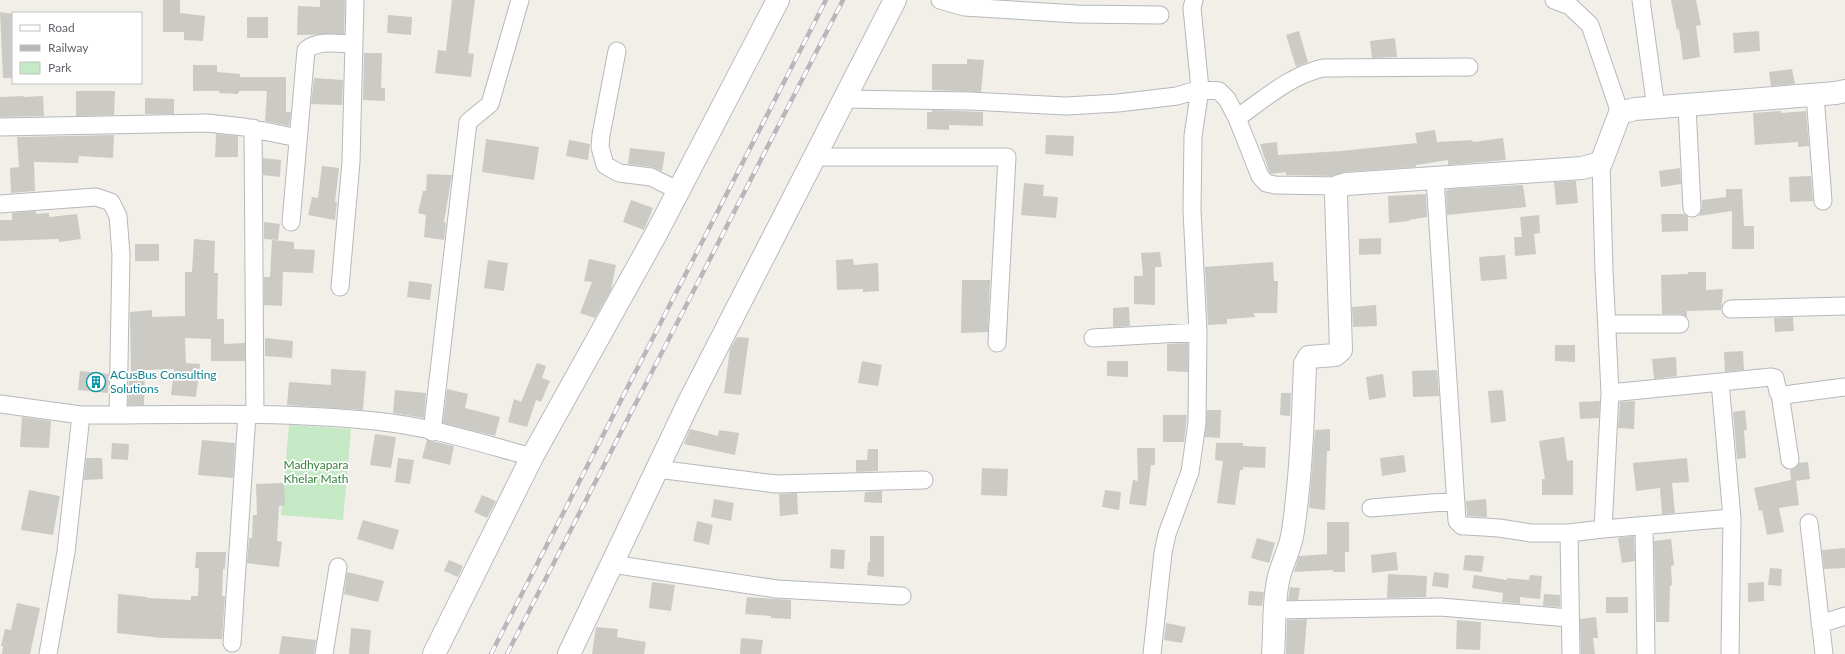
<svg xmlns="http://www.w3.org/2000/svg" width="1845" height="654" font-family="Lato,sans-serif">
  <rect width="100%" height="100%" fill="#f1efe8"/>
  <path fill="#c5e8c5" d="M289 425 351 429 343 520 281 515Z"/>
  <path fill="#cccac5" d="M163 0H180V13L205 16 203 41 184 40V32H163Z
    M320 0H345L344 34 297 35 298 6 320 7Z
    M452 0H475L468 53 474 54 471 77 435 73 438 50 446 51Z
    M1671 0H1696L1701 25 1696 26 1700 57 1683 60 1679 29 1677 30Z
    M0 12 13 14V78H3Z
    M388 15 412 17 411 35 387 33Z
    M247 17H268V38H247Z
    M1299 31 1308 62 1296 67 1286 35Z
    M1759 31 1760 51 1734 53 1733 33Z
    M1395 38 1397 57 1372 58 1370 41Z
    M364 53H382L381 88H385V101L363 100Z
    M967 59 984 60 981 92 932 90V64H967Z
    M193 65H217V72L240 74V77H286V112H291L289 126 265 121 267 91H239L238 94 219 93 220 91H193Z
    M1792 69 1795 84 1771 86 1769 72Z
    M314 78 343 80 342 105 311 104Z
    M76 91H115L114 115 76 116Z
    M24 96V97L43 96 44 116 0 117V97Z
    M145 98 174 99V114H145Z
    M932 110 983 112V126L949 125V130L927 129V112H932Z
    M1781 111V113L1806 111 1809 146 1798 147V142L1755 145 1753 113Z
    M1435 130 1437 142 1472 140 1473 142 1503 138 1506 160 1448 165V160L1416 165V167L1345 172 1332 176 1286 175V172L1271 174 1269 171 1260 144 1277 142 1278 155 1341 151 1417 143 1415 133Z
    M216 134 238 136V157H215Z
    M114 135 113 158 79 156 78 163 34 162 35 191 11 193 10 168 19 167 17 137Z
    M1046 135 1074 136 1073 156 1045 154Z
    M486 139 539 147 534 180 482 172Z
    M569 140 590 144 588 160 566 156Z
    M630 148 665 152 662 171 652 167 628 164Z
    M263 158 281 160 280 177 263 175Z
    M322 166 339 168 335 202H337L335 220 308 215 312 197 318 198Z
    M1680 168 1681 184 1661 187 1659 171Z
    M427 174 452 175 444 222 446 223 444 240 424 237 426 215 418 213 423 191H426Z
    M1811 176 1813 201 1790 202 1789 177Z
    M1576 181 1578 203 1556 205 1554 182Z
    M1024 183 1044 185 1043 196 1058 197 1056 218 1021 215Z
    M1523 185 1526 207 1447 215 1446 191 1450 189Z
    M1726 189H1742L1744 226H1754V249H1732V211L1699 216 1702 208V200L1726 197Z
    M1426 194 1427 217 1409 220V221L1389 223 1388 196Z
    M631 200 653 208 644 230 623 222Z
    M36 211V214L49 213V217L77 214 81 239 59 242V239L0 241V220H12V213Z
    M1661 214H1684L1688 217V231L1662 232Z
    M1539 215 1540 233 1534 234 1536 254 1515 256 1514 237H1522L1520 217Z
    M264 222 280 224 278 240 264 239Z
    M1381 238V254L1359 255V239Z
    M194 239 215 241 214 273H218L217 319H224V344L245 343V361H211V339L185 338 186 363 200 364 196 397 171 395 174 369 145 370 144 405H128L129 376H131L130 312 152 310V317L185 316V272H192Z
    M272 240 294 242V249L315 250 313 273 283 272 282 306 264 305V277H270Z
    M135 244H159V261H135Z
    M1160 252 1162 267H1155V305L1134 304V276H1143L1141 253Z
    M1505 255 1507 279 1481 281 1479 257Z
    M589 259 616 265 611 290 595 318 580 313 592 282 584 281Z
    M853 259 854 265 878 263 879 291 863 292V289L837 290 836 260Z
    M488 260 508 263 504 291 484 288Z
    M1273 262 1274 281H1278L1277 313H1254L1255 317 1227 319V324L1208 325 1205 267Z
    M1688 272H1706V290L1723 289 1721 310 1687 311V317L1680 314H1662L1661 275 1688 274Z
    M962 280H990L988 332 961 333Z
    M409 281 432 284 430 300 407 297Z
    M1376 305 1377 326 1353 327 1352 307Z
    M1129 307 1130 326 1113 327V308Z
    M1793 317 1794 331 1775 332 1774 318Z
    M737 337 749 338 741 395 724 393 730 349Z
    M265 338 293 341 292 358 265 356Z
    M1188 343V372L1167 371V344Z
    M1555 345H1575V362L1555 361Z
    M1743 351 1744 370 1725 372 1724 352Z
    M1676 357 1677 376 1654 379 1652 359Z
    M862 361 882 365 878 386 858 383Z
    M1107 361H1128V377L1107 376Z
    M537 363 546 366 542 378 550 381 541 402 536 400 527 427 508 422 514 399 521 402Z
    M331 369 366 371 363 410 287 405 289 382 331 385Z
    M1437 370 1439 396 1413 397 1412 371Z
    M80 371 109 374 108 393 78 390Z
    M1383 374 1386 397 1369 400 1366 377Z
    M447 389 468 394 465 408 500 417 495 436 443 423Z
    M395 390 426 393 424 418 393 413Z
    M1503 390 1506 421 1491 423 1488 391Z
    M1281 393H1291L1290 416 1280 415Z
    M1600 401 1599 418 1580 419 1579 402Z
    M1635 401 1634 429 1618 428 1620 402Z
    M1207 410H1221L1220 438 1205 437Z
    M1745 410 1747 430H1744L1746 458 1737 459 1733 412Z
    M1163 415H1187L1184 442H1163Z
    M22 417 51 421 49 448 20 447Z
    M690 429 718 436 719 430 739 433 735 455 684 444Z
    M1330 429V451H1327L1325 510 1309 508 1315 430Z
    M375 434 396 437 391 468 370 465Z
    M1564 437 1567 461 1573 460V495H1542V479H1545L1539 441Z
    M202 440 235 443 233 478 198 475Z
    M427 440 454 446 450 465 422 458Z
    M112 443 129 444 128 460 111 459Z
    M1216 443H1243V446L1266 447 1265 468 1243 467V470H1240L1235 505 1217 503 1223 461 1215 460Z
    M1137 448H1155V465H1151L1146 506 1129 504 1133 480 1138 481Z
    M868 449H878V471L856 472V460H867Z
    M1404 455 1406 472 1382 476 1380 458Z
    M86 458H102L103 479 84 480Z
    M398 458 414 460 410 484 395 482Z
    M1687 458 1689 482 1672 483 1675 513 1662 514 1660 488 1636 491 1633 463Z
    M1808 462 1810 479 1796 481 1799 505 1779 508 1784 532 1767 535 1762 510 1759 511 1754 488 1791 480 1790 470 1796 468 1799 463Z
    M982 468 1008 469 1007 496 981 495Z
    M284 483 285 505 279 506 277 541 282 542 279 567 247 563 249 538H252L253 515H257L256 484Z
    M29 490 60 496 53 535 21 530Z
    M1105 490 1121 492 1119 510 1102 507Z
    M882 491V503L864 502 865 492Z
    M797 493 798 514 780 516 779 494Z
    M482 495 496 501 487 518 474 512Z
    M714 499 734 503 731 521 711 517Z
    M1486 499 1487 517 1467 516 1466 501Z
    M363 520 399 530 393 550 357 539Z
    M697 521 713 525 709 545 693 541Z
    M1327 522H1349V552H1345V572H1333V570L1294 572 1299 556 1327 554Z
    M870 536H884V577L867 575 868 562H870Z
    M1634 536 1635 561 1622 563 1618 538Z
    M1257 538 1275 543 1269 563 1251 558Z
    M1671 539 1674 565 1671 566 1672 585 1670 586 1669 622H1656L1654 541Z
    M1845 548V568L1824 569 1822 550Z
    M831 549 845 550 844 569 830 568Z
    M196 552H226L225 569H223L222 596H225L222 639 162 638 117 633 118 594 147 597V598L191 600V596H198L199 568H195Z
    M1396 552 1398 570 1372 573 1371 555Z
    M1465 555 1484 556 1482 572 1463 570Z
    M449 560 463 566 458 577 444 571Z
    M1770 568 1782 569 1781 586 1768 585Z
    M347 572 384 581 378 602 344 594Z
    M1434 572 1449 574 1448 588 1432 586Z
    M1388 574 1427 576 1426 597 1387 598Z
    M1474 575 1507 580V578L1529 580 1530 575 1542 576 1540 599 1520 597V604L1502 602 1503 593 1472 588Z
    M652 582 675 585 671 611 649 608Z
    M1764 582V601L1748 602V583Z
    M1290 587 1300 588 1298 600H1288Z
    M1249 591 1264 592 1262 606 1248 605Z
    M1544 594 1560 595V607L1543 606Z
    M747 597 791 600V619L771 618V616L745 614Z
    M1606 597H1628V613H1606Z
    M17 603 40 608 30 654H2L3 646H1L5 629 11 630Z
    M1596 617 1598 638H1593L1595 654H1581L1580 619Z
    M1307 619 1304 654H1286L1287 620Z
    M1457 620 1481 622 1480 650 1456 649Z
    M1166 623 1186 627 1182 643 1164 640Z
    M596 627 618 629 617 637 646 642 644 654H592Z
    M351 628 371 630 369 654H349Z
    M282 636 316 640 314 654H279Z
    M741 638 763 640 761 654H740Z"/>
  <g fill="none" stroke-linecap="round" stroke-linejoin="round">
    <g stroke="#b5b8bc" stroke-width="19">
      <path id="street" d="M940 0 964 7 1077 14 1160 15
        M1554 0 1570 6 1590 25 1620 113
        M1641 0 1656 108
        M617 51 601 135 600 147 605 165 619 173 651 177 679 191
        M1815 95 1823 201
        M843 99 970 101 1066 106 1118 103 1177 96 1200 89 1219 91 1227 99 1237 118 1260 176 1266 183 1275 185 1339 186
        M1687 106 1692 208
        M1237 118C1264 99 1291 75 1323 68L1469 67
        M0 127 207 123 244 127 298 138
        M253 128 255 414
        M814 157H1007L997 343
        M1435 179 1457 521 1462 526H1467L1499 528 1531 533H1569
        M0 204 96 197 111 202 118 216 121 255 118 415C203 414 290 412 375 421 428 426 480 443 532 457
        M291 222 306 50C319 39 339 44 354 44
        M340 287 351 162 355 0
        M1731 309 1845 306
        M1607 324H1680
        M1093 338 1198 332
        M1610 393 1771 377 1775 378 1778 392 1784 395 1845 387
        M1780 394 1790 460
        M0 404 81 415H118
        M432 432 468 122 490 104 520 0
        M657 469 776 484 924 480
        M1371 508 1456 501
        M1809 523 1824 654
        M1644 526 1646 654
        M1603 529 1732 518 1720 382
        M612 564 777 589 902 596
        M1274 610 1441 607 1569 618
        M1820 624 1845 616
        M232 643 247 414
        M48 654 66 552 81 415
        M324 654 338 567
        M1152 654 1163 553 1167 534 1190 472 1197 423 1198 332 1192 210 1193 136 1200 89 1192 8 1194 0
        M1571 654 1569 533 1603 529 1610 393 1604 270 1601 163
        M1730 654 1732 518"/>
    </g>
    <g stroke="#b6babf" stroke-width="24">
      <path id="secondary" d="M434 654 532 457 656 234 778 0
        M569 654 689 402 895 0
        M1273 654C1275 629 1273 605 1278 581 1281 564 1291 549 1293 531 1301 476 1303 420 1305 364L1309 357 1335 355 1341 350 1336 195 1339 186 1346 184 1582 168 1601 163 1620 113 1635 109 1836 93 1845 91"/>
    </g>
    <use href="#street" stroke="#fff" stroke-width="17"/>
    <use href="#secondary" stroke="#fff" stroke-width="22"/>
    <g stroke="#b6b7b8" stroke-width="4.5">
      <path id="rail" d="M491 654 826 0
        M507 654 843 0"/>
    </g>
    <use href="#rail" stroke="#fff" stroke-width="3" stroke-dasharray="9" stroke-linecap="butt"/>
  </g>
  <defs>
    <g id="building-ring" transform="scale(1)"><circle r="9.5" fill="#fff" stroke="#0f9aa8" stroke-width="1.5"/><path d="M-4-6H4V6H1V3H-1V6H-4ZM-2.5-4.3h1.7v1.8h-1.7ZM.8-4.3h1.7v1.8H.8ZM-2.5-1h1.7V.8h-1.7ZM.8-1h1.7V.8H.8Z" fill="#0f9aa8"/></g>
  </defs>
  <g fill-rule="evenodd">
    <use href="#building-ring" x="96" y="382"/>
  </g>
  <g text-anchor="middle" stroke-width="3.5" stroke-linejoin="round" paint-order="stroke">
    <g font-size="12" fill="#0d838f" stroke="#fff" text-anchor="start">
      <text x="110" y="379">ACusBus Consulting<tspan x="110" dy="14">Solutions</tspan></text>
    </g>
    <g font-size="12" fill="#348238" stroke="#fff">
      <text x="316" y="469">Madhyapara<tspan x="316" dy="14">Khelar Math</tspan></text>
    </g>
  </g>
  <rect x="12" y="12" width="130" height="72" fill="#ffffff" stroke="#bfc1c3"/>
  <rect x="20" y="25" width="20" height="6" fill="#ffffff" stroke="#bfc1c3"/>
  <text x="48" y="32" font-size="12" fill="#5f6368">Road</text>
  <rect x="20" y="45" width="20" height="6" fill="#b6b7b8" stroke="#bfc1c3"/>
  <text x="48" y="52" font-size="12" fill="#5f6368">Railway</text>
  <rect x="20" y="62" width="20" height="12" fill="#c5e8c5" stroke="#bfc1c3"/>
  <text x="48" y="72" font-size="12" fill="#5f6368">Park</text>
</svg>
